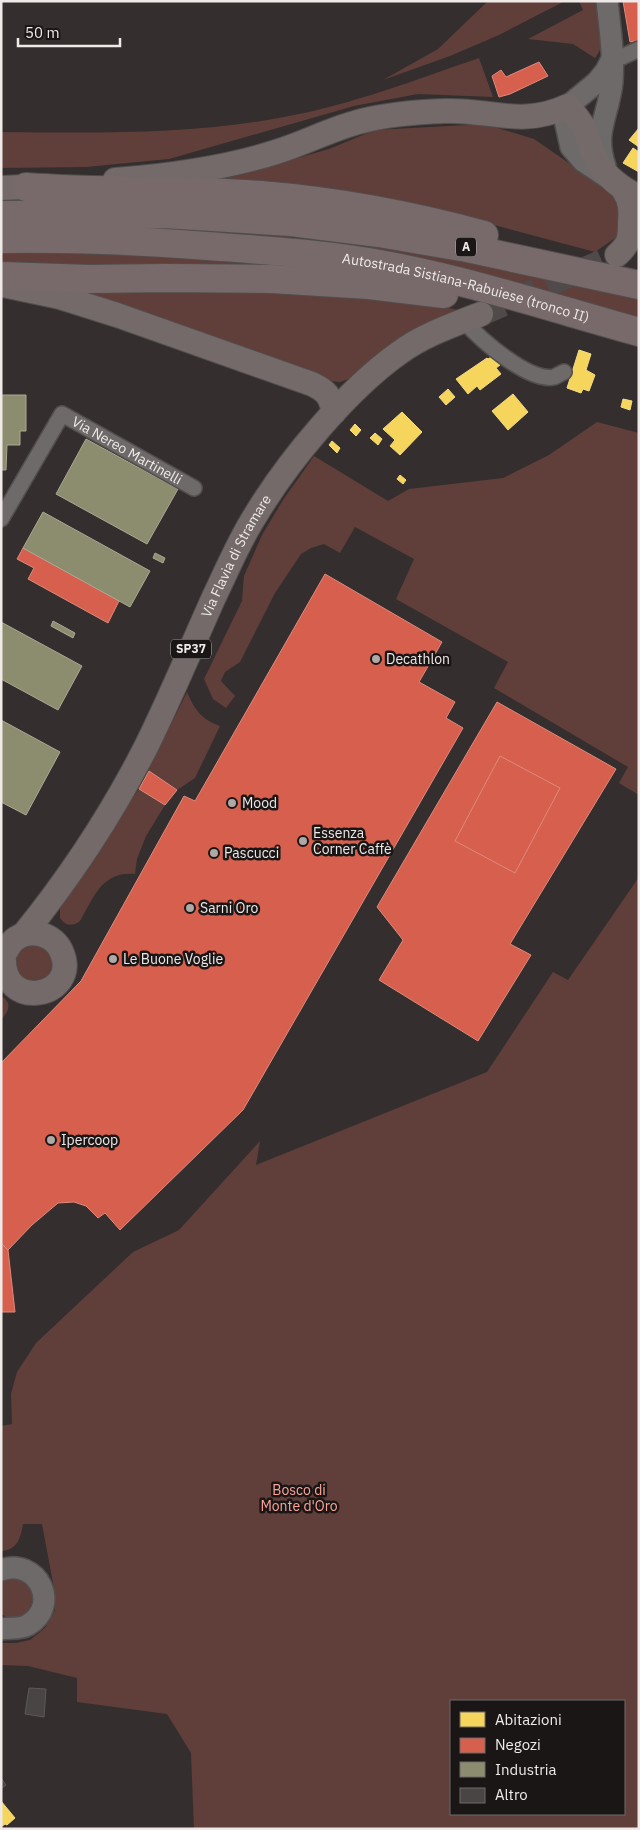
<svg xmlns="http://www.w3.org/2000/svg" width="640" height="1830" font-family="'IBM Plex Sans',sans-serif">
  <rect width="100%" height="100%" fill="#342f2e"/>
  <path fill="#603e3a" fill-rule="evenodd" d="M488 1H565L499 35 450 56 383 80 438 49Z
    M579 1H599C602 20 608 42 595 58L573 44 528 39 583 10Z
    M479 58 493 97 418 94 354 106 169 159 86 167 1 168V132C96 133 191 135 284 117 351 105 415 80 479 58Z
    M485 124 534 139 614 194 625 210 618 236 595 252 494 225 357 198 190 179 267 167 329 149 375 130Z
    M1 200H37L291 210V239L398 249 479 263 639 300V324L470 277 291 239 292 270 1 268Z
    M62 288 361 293 465 311 351 378 340 382 320 380Z
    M597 422 639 433V795L619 783 628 767 494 688 508 662 396 599 414 559 355 527 340 553 324 544 311 548 301 554 275 593 240 662 225 672 221 681 235 696 226 708 213 699 204 679 242 601 244 576 262 535 283 500 314 456 388 501 409 489 503 478 549 455Z
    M187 692C194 709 202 720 220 726L195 778 177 790 165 805 146 836 137 859 135 874C102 871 94 897 80 921 72 927 66 926 60 918V908L113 825 139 789Z
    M639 877V1829H194L191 1753 167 1714 77 1702V1678L28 1666 1 1665V1643H16L30 1640 45 1628 55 1610 54 1588 42 1524H23C21 1537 17 1551 1 1551V1426L12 1424 11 1394 17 1372 36 1343 133 1252 179 1230 260 1141 256 1165 487 1072 553 972 568 980ZM451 1701H624V1814H451Z
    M31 945C41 945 52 951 54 962 54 966 52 971 51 975L34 985 17 976C16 960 14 950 31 945Z
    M1 996C13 1003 9 1011 1 1020Z
    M14 1578C49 1586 28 1631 1 1614V1582Z"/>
  <path fill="#f6d55c" stroke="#f4db86" d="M639 128V147L629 140Z
    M633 148 639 152V172L623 163Z
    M579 350 591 354 586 370 595 375 589 391 583 389 581 393 567 388Z
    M493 356 500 365 496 368 501 374 480 390 477 386 468 394 456 379 487 358 488 359Z
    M448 389 455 397 446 405 439 397Z
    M513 394 528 412 508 430 492 411Z
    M623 399 632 401 630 410 621 407Z
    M402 412 422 432 400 455 390 446 395 440 383 429Z
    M355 424 361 430 356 436 350 430Z
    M375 433 382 439 378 445 370 438Z
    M332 441 340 448 337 453 329 445Z
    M400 475 406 480 403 484 397 479Z
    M1 1801 15 1818 7 1825 5 1824 1 1827Z"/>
  <path fill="#d6604d" stroke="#de897c" d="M623 1H638L639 40 630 42Z
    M539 62 548 76 510 94 499 97 492 76 501 70 506 77Z
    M23 548 119 601 108 623 28 579 34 568 17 559Z
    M325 574 442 642 419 682 455 702 446 718 463 728 243 1110 120 1230 105 1213 98 1218 86 1206 74 1202 58 1203 32 1225 8 1250 1 1243V1063L81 981 184 796 195 801Z
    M497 702 616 769 510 944 531 955 478 1041 379 980 403 940 377 907Z
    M500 756 560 788 515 873 455 841Z
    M149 771 177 790 165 805 139 789Z
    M1 1243 8 1250 15 1312H1Z"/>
  <path fill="#8c8c6e" stroke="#aaa893" d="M1 395H26V431H20V445H7L6 470H1Z
    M86 439 178 489 147 544 56 494Z
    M43 512 150 571 130 607 23 548Z
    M155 553 165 558 163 563 153 558Z
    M53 621 75 633 73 638 51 626Z
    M1 622 82 666 58 710 1 679Z
    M1 720 60 752 26 815 1 802Z"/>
  <path fill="#494545" stroke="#5c5858" d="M29 1688 46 1689 44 1717 25 1714Z
    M1 1778 6 1785 1 1789Z"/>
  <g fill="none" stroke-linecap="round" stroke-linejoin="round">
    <path stroke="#504b4a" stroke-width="24" stroke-dasharray="24 12" stroke-linecap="butt" d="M481 314 610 258"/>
    <g stroke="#524e4d" stroke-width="18">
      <g id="street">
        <path d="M613 57H622L639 49"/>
        <path d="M464 321C480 339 528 382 554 377 557 376 561 373 564 372"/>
        <path id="s1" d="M1 519 62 414 194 488"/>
      </g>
    </g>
    <g stroke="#524e4d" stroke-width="24">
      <path id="secondary" d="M605 166C593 131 609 115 612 82 614 55 610 29 607 1
        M607 177 583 161 571 147 565 120 568 106 597 82 606 71 612 59
        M1 1570C38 1557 61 1606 28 1625 19 1630 10 1627 1 1629"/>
    </g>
    <g stroke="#524e4d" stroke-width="26">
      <g id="primary">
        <path d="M115 180C167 176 226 168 276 152 305 143 333 128 362 121 389 114 416 112 445 111 491 109 520 128 568 106 574 113 580 120 584 128 589 138 590 149 595 158 605 177 621 188 639 197"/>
        <path d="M1 188 45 186"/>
        <path d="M617 255C629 244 630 239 630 223 631 210 631 201 623 189"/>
        <path d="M3 285 60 297 117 315 312 384C327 391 330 396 334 412"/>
        <path id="s2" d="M24 934C71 876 113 812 147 745 171 696 192 646 214 597 227 570 239 541 255 516 288 461 347 390 399 353 423 335 453 325 481 314"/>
        <path d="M1 959C6 953 8 945 14 940 30 927 55 934 62 953 80 997 0 1014 4 955"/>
      </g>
    </g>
    <g stroke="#524e4d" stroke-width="30">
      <g id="highway">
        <path d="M26 187C104 193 182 189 260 195 335 201 411 215 484 235"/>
        <path d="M1 215 164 214 291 222 379 233 467 248 639 285"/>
        <path id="s3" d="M1 239C74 238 148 241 221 247 277 251 334 255 390 266 474 282 556 309 639 332"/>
        <path d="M1 276 89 279 166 278 272 279 369 285 444 294"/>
      </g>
    </g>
    <use href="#street" stroke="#6e6a6a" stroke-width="15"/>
    <use href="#secondary" stroke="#6e6a6a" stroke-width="21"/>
    <use href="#primary" stroke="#746a6a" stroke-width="24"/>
    <use href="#highway" stroke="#786a6a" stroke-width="28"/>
  </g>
  <g fill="#aea8a7" stroke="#1a1616" stroke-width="2">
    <circle cx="376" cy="659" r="5"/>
    <circle cx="232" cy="803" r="5"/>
    <circle cx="303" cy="841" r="5"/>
    <circle cx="214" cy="853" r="5"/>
    <circle cx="190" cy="908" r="5"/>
    <circle cx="113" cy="959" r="5"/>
    <circle cx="51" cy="1140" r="5"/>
  </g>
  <g text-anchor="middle" stroke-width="5" stroke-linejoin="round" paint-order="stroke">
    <g fill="#1a1616" stroke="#afaaa9" stroke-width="1">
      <rect x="456" y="237.5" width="20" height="19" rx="4"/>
      <rect x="171" y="639.5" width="40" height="19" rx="4"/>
    </g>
    <g font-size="12" font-weight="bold" fill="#efe9e8">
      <text x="466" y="251">A</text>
      <text x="191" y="653">SP37</text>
    </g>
    <g font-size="14" fill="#efe9e8" stroke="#1a1616">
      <text dy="5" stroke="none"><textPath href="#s3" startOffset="469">Autostrada Sistiana-Rabuiese (tronco II)</textPath></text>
      <text dy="5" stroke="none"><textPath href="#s1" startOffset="196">Via Nereo Martinelli</textPath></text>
      <text dy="5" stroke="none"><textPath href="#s2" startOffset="435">Via Flavia di Stramare</textPath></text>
    </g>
    <g font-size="14" fill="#efe9e8" stroke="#1a1616" text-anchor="start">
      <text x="386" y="664">Decathlon</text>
      <text x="242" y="808">Mood</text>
      <text x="313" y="838">Essenza<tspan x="313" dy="16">Corner Caffè</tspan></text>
      <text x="224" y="858">Pascucci</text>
      <text x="200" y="913">Sarni Oro</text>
      <text x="123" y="964">Le Buone Voglie</text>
      <text x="61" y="1145">Ipercoop</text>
    </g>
    <g font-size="14" fill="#fea49a" stroke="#1a1616">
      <text x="299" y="1495">Bosco di<tspan x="299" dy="16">Monte d'Oro</tspan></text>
    </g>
  </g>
  <rect width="640" height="1830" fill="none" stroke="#efe9e8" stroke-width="5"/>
  <rect x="450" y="1700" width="175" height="115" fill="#1a1616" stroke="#6f6a6a"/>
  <rect x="460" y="1712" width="25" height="15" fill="#f6d55c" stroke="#6f6a6a"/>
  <text x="495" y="1725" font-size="15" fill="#efe9e8">Abitazioni</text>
  <rect x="460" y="1738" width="25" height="15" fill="#d6604d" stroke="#6f6a6a"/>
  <text x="495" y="1750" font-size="15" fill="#efe9e8">Negozi</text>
  <rect x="460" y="1762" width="25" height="15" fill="#8c8c6e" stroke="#6f6a6a"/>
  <text x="495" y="1775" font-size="15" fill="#efe9e8">Industria</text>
  <rect x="460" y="1788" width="25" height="15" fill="#494545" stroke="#6f6a6a"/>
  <text x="495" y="1800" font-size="15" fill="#efe9e8">Altro</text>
  <path d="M18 38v8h102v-8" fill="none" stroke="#efe9e8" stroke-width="2.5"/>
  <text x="25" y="38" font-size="15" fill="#efe9e8" stroke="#1a1616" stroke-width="4" paint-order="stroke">50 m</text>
</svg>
